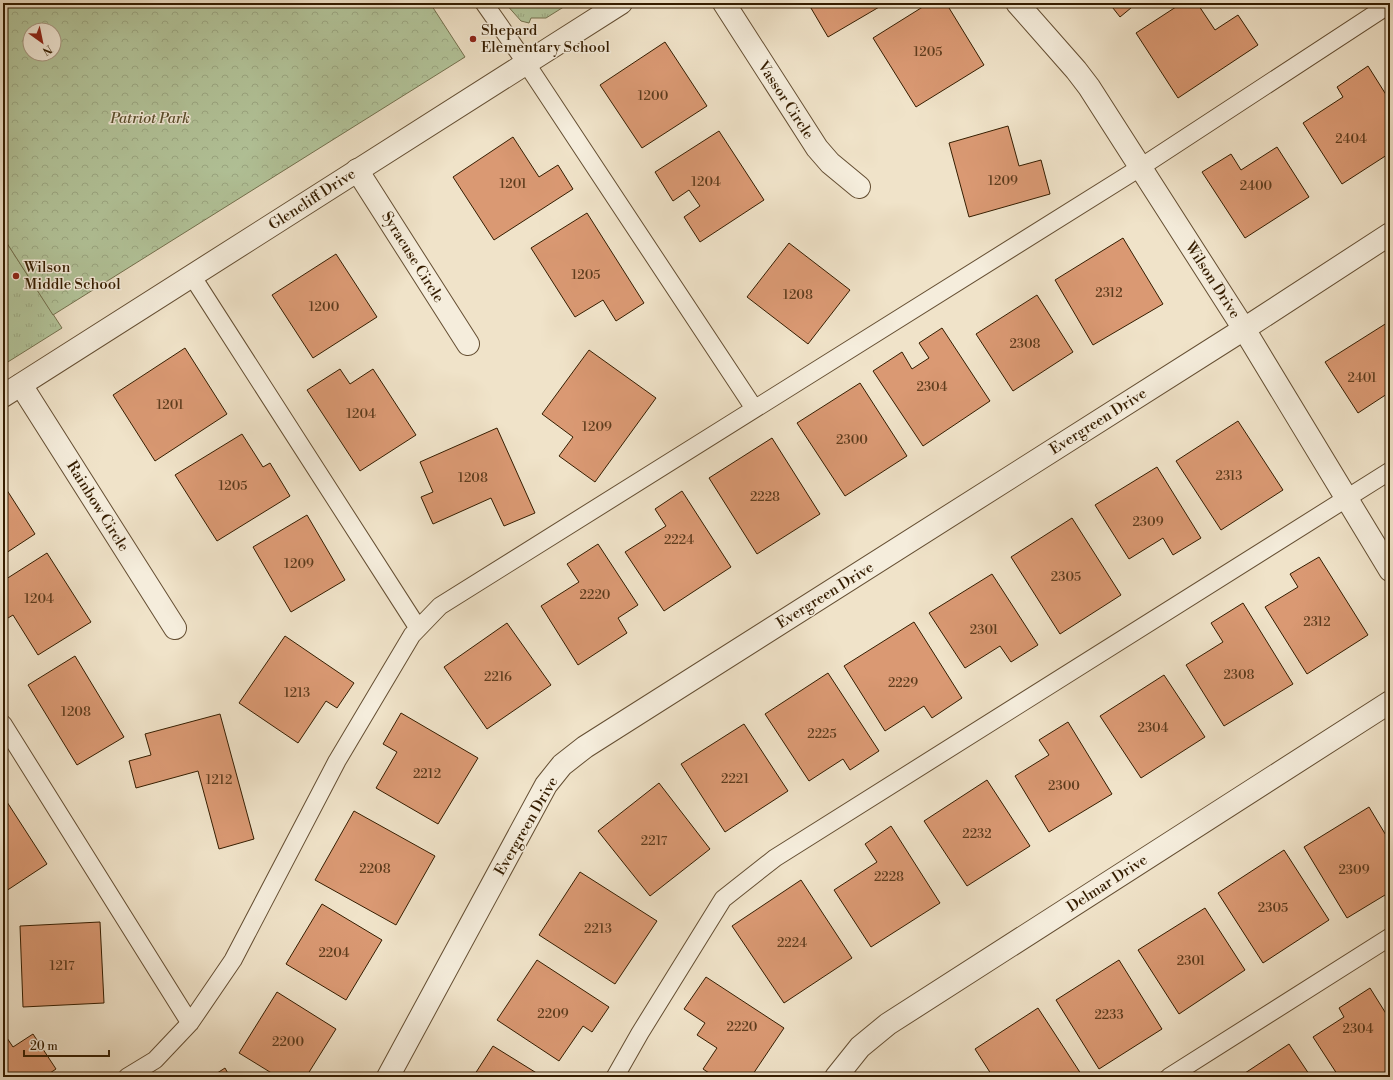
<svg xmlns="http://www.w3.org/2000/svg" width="1393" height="1080" font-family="'Libre Bodoni',serif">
  <defs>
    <pattern id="grass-tufts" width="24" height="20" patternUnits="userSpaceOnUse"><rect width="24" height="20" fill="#b3c59b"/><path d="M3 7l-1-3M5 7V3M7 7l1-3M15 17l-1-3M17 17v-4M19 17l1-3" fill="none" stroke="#9ba984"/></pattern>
    <pattern id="park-crowns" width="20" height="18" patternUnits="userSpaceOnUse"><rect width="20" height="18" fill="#b3c59b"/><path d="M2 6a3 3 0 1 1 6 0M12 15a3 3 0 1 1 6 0" fill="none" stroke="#9ba984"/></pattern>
  </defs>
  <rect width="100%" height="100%" fill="#f0e3c9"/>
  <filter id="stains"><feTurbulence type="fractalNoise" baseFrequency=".005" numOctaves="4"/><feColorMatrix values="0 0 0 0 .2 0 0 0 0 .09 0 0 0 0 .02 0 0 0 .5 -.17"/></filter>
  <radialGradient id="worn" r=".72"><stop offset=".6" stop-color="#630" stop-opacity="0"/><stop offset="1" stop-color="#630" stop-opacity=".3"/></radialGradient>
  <path fill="url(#grass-tufts)" stroke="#74714e" d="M505 3H570L546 18H531L529 23 521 21Z
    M3 237 62 328 3 365Z"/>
  <path fill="url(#park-crowns)" stroke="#74714e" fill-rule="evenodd" d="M3 3H430L465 57 53 315 3 237ZM30 30H54V54H30Z"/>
  <path fill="#da9973" stroke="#351d00" d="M808 3H886L828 37Z
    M929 3H946L984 65 916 107 873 38Z
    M1109 3H1137L1120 17Z
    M1182 3H1197L1215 30 1238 15 1258 45 1178 98 1136 33Z
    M665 42 707 106 642 148 600 85Z
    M1368 66 1390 101V153L1342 184 1303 123 1343 97 1337 87Z
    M1008 126 1019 166 1041 160 1050 194 969 217 949 143Z
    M719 131 764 200 700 242 684 217 700 206 689 190 673 201 655 172Z
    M513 137 539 177 558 165 573 189 494 240 453 177Z
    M1277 147 1309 197 1245 238 1202 172 1231 154 1241 170Z
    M587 213 644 303 616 321 603 300 575 317 531 248Z
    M1123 238 1163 304 1093 345 1055 280Z
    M789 243 850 290 808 344 747 297Z
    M336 254 377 317 313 358 272 295Z
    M1037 295 1073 352 1013 391 976 334Z
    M1390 321V392L1358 413 1325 362Z
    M942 328 990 401 923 446 873 371 902 352 912 369 929 358 919 343Z
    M185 348 227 414 155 461 113 395Z
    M589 350 656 398 595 482 559 456 573 437 542 414Z
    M340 369 350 384 373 369 416 435 360 471 307 390Z
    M860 383 907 456 845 496 797 423Z
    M1238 421 1283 490 1221 530 1176 461Z
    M497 428 535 513 504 526 491 498 433 524 421 497 433 492 420 462Z
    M242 434 263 467 270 463 290 496 217 541 175 475Z
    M772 438 820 514 757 554 709 478Z
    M1157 467 1201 538 1173 555 1163 538 1129 559 1095 505Z
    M3 484 35 534 3 555Z
    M682 491 731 567 664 611 625 552 666 526 655 509Z
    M307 515 345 580 291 612 253 547Z
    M1072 518 1121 595 1060 634 1011 557Z
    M598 544 638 605 618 618 627 633 578 665 541 606 579 582 567 564Z
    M47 553 91 622 38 655 13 615 3 621V581Z
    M1319 557 1368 635 1307 674 1265 607 1298 587 1290 574Z
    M992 574 1038 645 1011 662 1000 646 965 668 929 613Z
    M1243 603 1293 684 1224 726 1186 665 1223 642 1211 623Z
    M914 622 962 698 932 718 924 706 885 731 844 666Z
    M507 623 551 685 487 729 444 667Z
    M285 636 354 683 337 708 326 701 298 743 239 703Z
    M75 656 124 737 77 765 28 685Z
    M828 673 879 751 850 770 843 759 809 781 765 714Z
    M1164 675 1205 737 1141 778 1100 716Z
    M401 713 478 758 438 824 376 788 397 752 383 744Z
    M220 714 254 839 219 849 198 771 136 788 129 761 151 755 145 734Z
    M1068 722 1112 794 1049 832 1015 776 1049 755 1039 740Z
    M744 724 788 791 725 832 681 764Z
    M987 780 1030 846 967 886 924 821Z
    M659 783 710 849 650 896 598 831Z
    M7 802 47 864 3 893V805Z
    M1369 807 1390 842V892L1347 918 1304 847Z
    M354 811 435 856 396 925 315 880Z
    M891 826 940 903 871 947 834 890 877 862 865 844Z
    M1284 850 1329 920 1263 963 1218 893Z
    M580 872 657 921 615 984 539 935Z
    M801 880 852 958 784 1003 732 926Z
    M322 904 382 940 346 1000 286 964Z
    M1205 908 1245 970 1179 1014 1138 950Z
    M100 922 104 1003 23 1007 20 926Z
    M537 960 609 1007 592 1032 583 1026 559 1061 497 1020Z
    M1119 960 1162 1029 1099 1069 1056 1000Z
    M706 977 784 1028 751 1077H715L703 1069 717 1048 697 1035 705 1023 684 1009Z
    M1370 988 1390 1020V1077H1339L1313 1037 1344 1017 1339 1008Z
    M277 992 336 1029 306 1077H278L239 1053Z
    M1038 1008 1083 1077H993L975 1049Z
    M3 1032 13 1047 33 1034 56 1069 44 1077H3Z
    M1289 1044 1311 1077H1239Z
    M493 1046 543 1077H473Z
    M225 1068 230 1077H211Z"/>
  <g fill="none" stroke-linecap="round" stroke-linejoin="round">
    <g stroke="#644e32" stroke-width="19">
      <path id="service" d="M484 3 526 63 754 408
        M192 276 418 628
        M3 724 190 1023
        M127 1077 155 1060 190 1023 233 960 337 761 412 635 440 606 1141 167 1390 4
        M615 1077 640 1033 723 899 775 858 1390 471
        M1169 1077 1390 937"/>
    </g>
    <g stroke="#644e32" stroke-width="24">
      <path id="minor" d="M724 3 817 148 830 163 859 187
        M357 170 468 344
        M21 385 175 628
        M388 1077 546 785 562 765 585 747 1244 329 1390 234
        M836 1077 860 1047 888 1024 1390 702"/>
    </g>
    <g stroke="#644e32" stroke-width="24">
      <path id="tertiary" d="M1017 3 1076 70 1089 87 1244 329 1390 570
        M3 396 621 3"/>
    </g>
    <use href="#service" stroke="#f5eddc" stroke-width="17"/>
    <use href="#minor" stroke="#f5eddc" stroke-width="22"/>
    <use href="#tertiary" stroke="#f5eddc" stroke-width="22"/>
  </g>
  <g fill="#8f2418" stroke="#f5eddc" stroke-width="1.5">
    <circle cx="473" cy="39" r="4"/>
    <circle cx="16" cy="276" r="4"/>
  </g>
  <g text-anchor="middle" stroke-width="3" stroke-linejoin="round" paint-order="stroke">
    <g font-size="13" fill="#5e3c1d">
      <text x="928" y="56">1205</text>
      <text x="653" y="100">1200</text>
      <text x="1351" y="143">2404</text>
      <text x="1003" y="185">1209</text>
      <text x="706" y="186">1204</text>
      <text x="513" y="188">1201</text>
      <text x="1256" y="190">2400</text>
      <text x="586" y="279">1205</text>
      <text x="1109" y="297">2312</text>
      <text x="798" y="299">1208</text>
      <text x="324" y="311">1200</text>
      <text x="1025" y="348">2308</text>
      <text x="1362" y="382">2401</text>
      <text x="932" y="391">2304</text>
      <text x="170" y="409">1201</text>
      <text x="361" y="418">1204</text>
      <text x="597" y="431">1209</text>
      <text x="852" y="444">2300</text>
      <text x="1229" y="480">2313</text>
      <text x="473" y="482">1208</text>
      <text x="233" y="490">1205</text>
      <text x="765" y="501">2228</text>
      <text x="1148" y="526">2309</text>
      <text x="679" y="544">2224</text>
      <text x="299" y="568">1209</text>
      <text x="1066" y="581">2305</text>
      <text x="595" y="599">2220</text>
      <text x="39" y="603">1204</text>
      <text x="1317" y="626">2312</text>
      <text x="984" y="634">2301</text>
      <text x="1239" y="679">2308</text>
      <text x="498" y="681">2216</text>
      <text x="903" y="687">2229</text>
      <text x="297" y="697">1213</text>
      <text x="76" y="716">1208</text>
      <text x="1153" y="732">2304</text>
      <text x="822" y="738">2225</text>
      <text x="427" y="778">2212</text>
      <text x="735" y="783">2221</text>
      <text x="219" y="784">1212</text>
      <text x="1064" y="790">2300</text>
      <text x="977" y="838">2232</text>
      <text x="654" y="845">2217</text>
      <text x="375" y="873">2208</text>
      <text x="1354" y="874">2309</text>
      <text x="889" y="881">2228</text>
      <text x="1273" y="912">2305</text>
      <text x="598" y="933">2213</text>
      <text x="792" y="947">2224</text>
      <text x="334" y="957">2204</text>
      <text x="1191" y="965">2301</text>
      <text x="62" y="970">1217</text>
      <text x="553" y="1018">2209</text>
      <text x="1109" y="1019">2233</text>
      <text x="742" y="1031">2220</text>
      <text x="1358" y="1033">2304</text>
      <text x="288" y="1046">2200</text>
    </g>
    <g font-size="15" fill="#351d00" stroke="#f5eddc" text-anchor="start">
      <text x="481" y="35">Shepard<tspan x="481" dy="17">Elementary School</tspan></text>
      <text x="24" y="272">Wilson<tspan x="24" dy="17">Middle School</tspan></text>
    </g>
    <g font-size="15" fill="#351d00" stroke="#f5eddc">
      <text transform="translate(786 100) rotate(57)" y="5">Vassor Circle</text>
      <text transform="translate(312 199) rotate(-33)" y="5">Glencliff Drive</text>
      <text transform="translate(413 257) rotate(58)" y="5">Syracuse Circle</text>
      <text transform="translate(1213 280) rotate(57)" y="5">Wilson Drive</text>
      <text transform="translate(1098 421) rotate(-32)" y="5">Evergreen Drive</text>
      <text transform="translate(98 506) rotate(58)" y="5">Rainbow Circle</text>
      <text transform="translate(825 595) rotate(-32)" y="5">Evergreen Drive</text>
      <text transform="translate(526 826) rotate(-60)" y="5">Evergreen Drive</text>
      <text transform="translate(1107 883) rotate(-33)" y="5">Delmar Drive</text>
    </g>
    <g font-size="15" font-style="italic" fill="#5b4f2e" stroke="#f5eddc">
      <text x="150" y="123">Patriot Park</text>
    </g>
  </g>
  <rect width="1393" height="1080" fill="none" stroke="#f0e3c9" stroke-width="16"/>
  <rect x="4" y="4" width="1385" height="1072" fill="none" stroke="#351d00" stroke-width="2"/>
  <rect x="8" y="8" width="1377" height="1064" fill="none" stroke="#351d00"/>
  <g transform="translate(42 42) rotate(147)"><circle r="19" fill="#f5eddc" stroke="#a89a84"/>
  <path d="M0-3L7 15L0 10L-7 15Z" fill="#8f2418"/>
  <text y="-6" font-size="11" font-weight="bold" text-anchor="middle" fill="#351d00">N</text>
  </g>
  <path d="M24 1050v6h85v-6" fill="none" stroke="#351d00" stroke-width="2"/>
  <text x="30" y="1050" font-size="12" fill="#351d00" stroke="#f5eddc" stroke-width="3" paint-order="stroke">20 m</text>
  <rect width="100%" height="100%" filter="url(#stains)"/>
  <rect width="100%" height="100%" fill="url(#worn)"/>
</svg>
